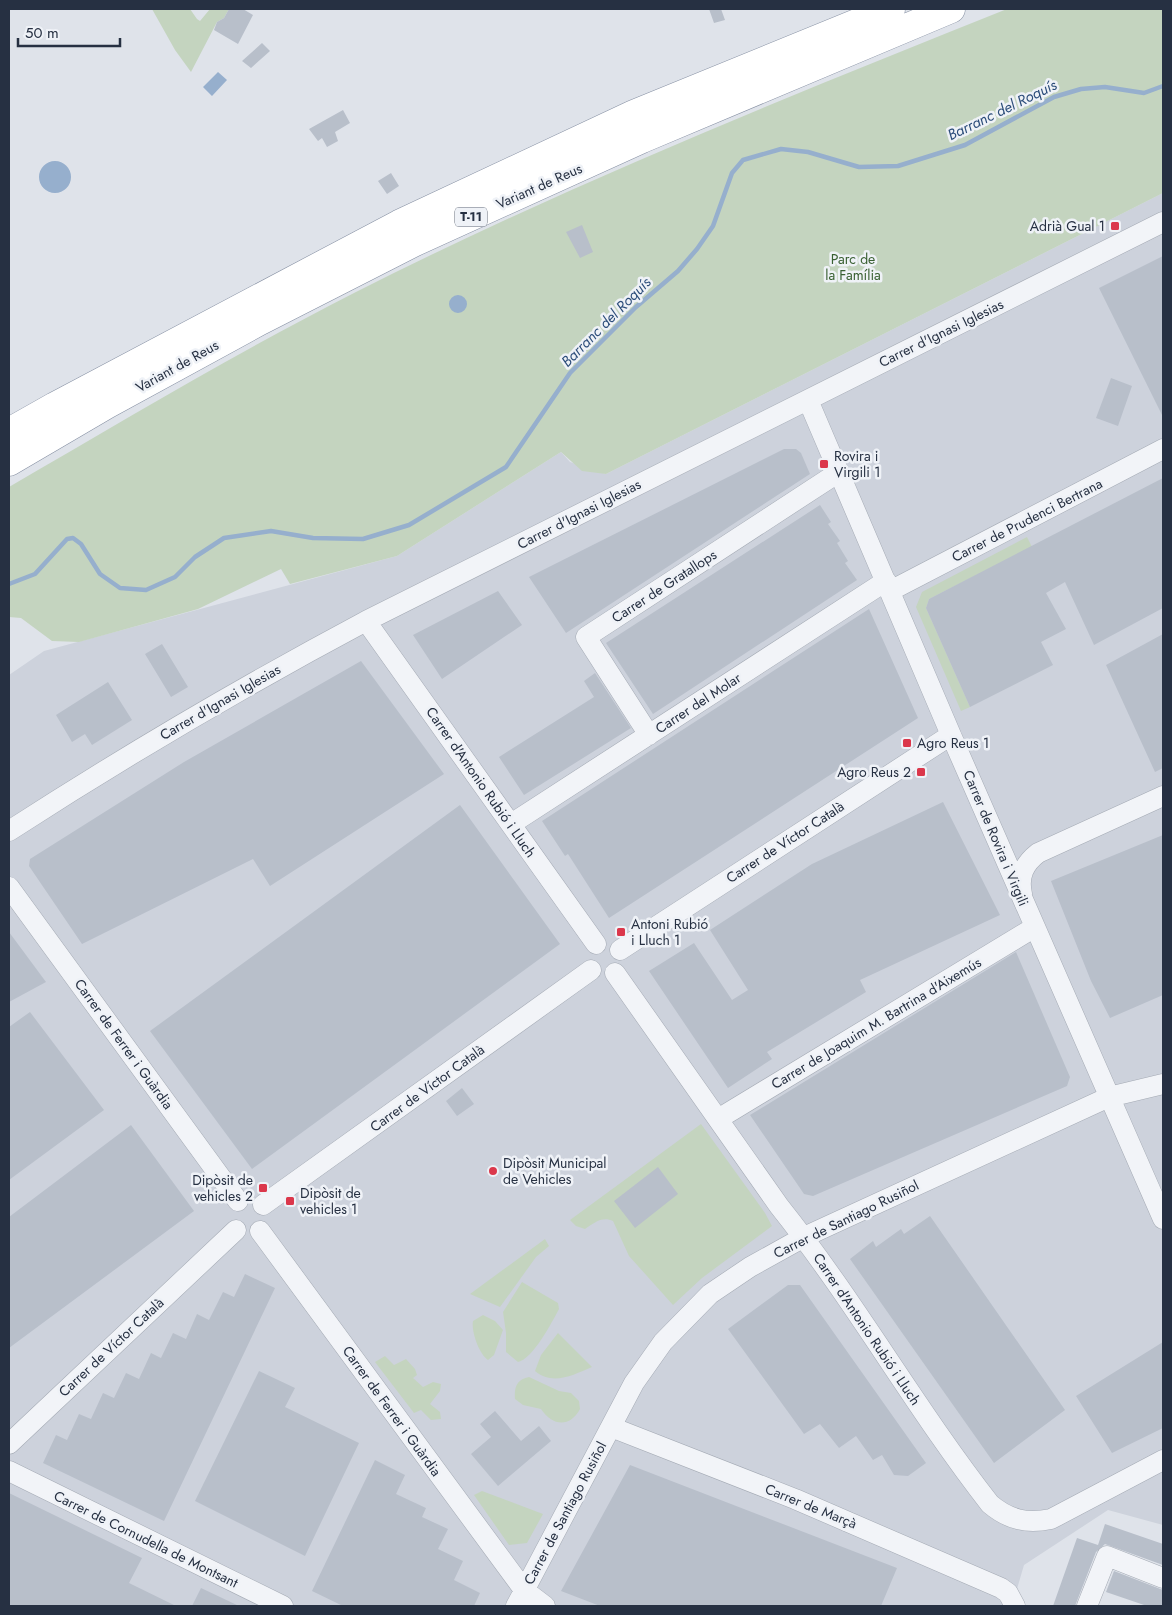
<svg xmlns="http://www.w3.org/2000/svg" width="1172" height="1615" font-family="Jost,sans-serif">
  <rect width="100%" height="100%" fill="#dfe3ea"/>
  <path fill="#cdd2dc" d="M1163 193V1525L1108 1510 1024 1565 1012 1606H9V675L44 651 397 556 561 452 570 462 606 474Z"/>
  <path fill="#c4d4bf" d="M152 9H190L197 19 200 21 210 9H229L224 18 217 22 191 72 175 50Z
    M1007 9H1163V193L606 474 582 471 561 452 397 556 290 584 281 569 198 609 79 642 52 641 21 618 9 617V487C123 421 236 353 354 293 565 186 787 97 1007 9Z
    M1027 537 1032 547 929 599 926 608 970 707 961 711 916 607 922 592Z
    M701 1124 765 1213 772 1226 702 1278 673 1305 629 1256 613 1221C602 1216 594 1223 585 1229L576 1226 570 1220Z
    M545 1239 549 1246 536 1257 500 1307 470 1294Z
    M522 1282 558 1303 559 1309C552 1322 533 1359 518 1362L506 1352V1333L503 1312Z
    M483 1315 495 1321 503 1330 494 1355 488 1360C479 1354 471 1331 473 1321Z
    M558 1333 592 1367C573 1375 553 1386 535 1371L541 1355Z
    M385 1356 394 1365 406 1359 415 1369 417 1375 413 1378 423 1387 433 1382 441 1384 440 1391 430 1404 440 1412 441 1419 431 1420 421 1410 414 1413 375 1362Z
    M529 1377 559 1391 571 1393 579 1401 580 1409C570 1428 552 1426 541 1409L523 1405 515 1399C514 1387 517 1379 529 1377Z
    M482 1491 543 1514 527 1543 509 1545 474 1495Z"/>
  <path fill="#96afcd" d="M218 72 227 80 212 96 203 87Z
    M39 177a16 16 0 1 1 32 0a16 16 0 1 1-32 0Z
    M449 304a9 9 0 1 1 18 0a9 9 0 1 1-18 0Z"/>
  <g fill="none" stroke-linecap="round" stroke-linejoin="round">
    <path stroke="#96afcd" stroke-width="4.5" d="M9 584 35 574 67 539 73 538 81 544 100 574 120 588 146 590 175 577 195 557 224 538 271 531 313 538 363 539 409 525 506 467 570 373 636 307 678 271 697 249 713 226 732 173 743 160 781 149 808 152 859 167 898 166 965 145 1054 97 1081 89 1105 87 1144 93 1163 86"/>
  </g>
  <path fill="#b8bfca" d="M229 9H243L253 15 238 44 214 30 217 22 224 18Z
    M709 9H721L725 20 714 23Z
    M262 43 270 51 251 68 242 61Z
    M343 110 350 123 335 132 338 141 327 147 322 138 318 141 309 129Z
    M391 173 399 186 387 194 378 181Z
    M582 225 593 252 580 258 566 232Z
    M1163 256V417L1099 288Z
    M1111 378 1132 386 1118 426 1096 418Z
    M784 449H796L801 453 810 474 566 633 529 577Z
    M1163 478V608L1094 645 1065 582 1046 593 1066 629 1041 642 1053 665 970 707 926 608 929 599Z
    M820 505 831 522 828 524 840 541 837 543 848 561 845 563 857 580 653 714 606 643Z
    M498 591 522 625 442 679 413 635Z
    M869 609 918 718 609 918 568 854 565 856 542 821Z
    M1163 634V768L1155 772 1106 665Z
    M162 644 188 687 171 697 145 654Z
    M361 661 444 774 270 886 253 859 82 944 29 866 30 859 184 762Z
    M595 673 631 728 524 795 499 757 594 697 584 681Z
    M108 682 132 720 92 745 85 734 72 742 56 715Z
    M943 802 1000 915 860 980 866 992 767 1052 772 1059 728 1088 649 971 694 943 732 1000 748 990 710 930 812 864Z
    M460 805 560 944 252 1169 150 1031Z
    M1163 835V995L1110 1018 1091 981 1051 881Z
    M9 932 46 982 9 1002Z
    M1016 952 1070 1077 1067 1086 813 1196 804 1194 750 1115Z
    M30 1012 104 1110 9 1180V1027Z
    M462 1088 474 1104 457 1116 446 1101Z
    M131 1125 194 1211 9 1348V1217Z
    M658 1167 678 1194 635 1228 614 1201Z
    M930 1216 1065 1410 994 1463 850 1259 873 1241 876 1247 901 1229 904 1234Z
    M245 1274 275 1288 164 1521 43 1463 56 1435 67 1440 79 1414 91 1419 103 1393 114 1398 126 1373 139 1379 151 1353 161 1358 173 1333 186 1339 197 1314 209 1320 223 1292 234 1297Z
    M788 1285H800L926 1463 908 1476 894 1475 882 1455 873 1460 856 1436 839 1448 820 1424 804 1434 728 1329Z
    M1163 1342V1428L1112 1453 1076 1396Z
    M259 1371 295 1388 285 1407 359 1443 305 1556 195 1501Z
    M495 1411 521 1441 539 1426 551 1441 498 1486 471 1454 491 1437 480 1424Z
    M375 1460 405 1475 396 1494 426 1508 422 1517 448 1529 438 1549 463 1561 454 1580 480 1593 474 1606H343L312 1591Z
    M630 1465 897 1568 881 1606H600L561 1591Z
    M9 1493 142 1558 129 1583 176 1606H9Z
    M1105 1524 1163 1544V1565L1105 1544 1096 1552 1075 1606H1053L1077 1538 1098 1545Z
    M1114 1571 1163 1590V1606H1147L1106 1592Z
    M201 1588 239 1606H192Z"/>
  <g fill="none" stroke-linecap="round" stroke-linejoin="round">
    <g stroke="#a4aab4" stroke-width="21">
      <path id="minor" d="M808 400 951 735 1163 1219
        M890 591 1163 449
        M366 621 596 944
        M649 735 586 637 839 472
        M511 824 886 581
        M9 831C125 756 244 686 366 621L1163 222
        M9 887 238 1201
        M1022 894C1018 876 1024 864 1038 853L1163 796
        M620 950 951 735
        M615 973 779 1206C855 1301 915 1408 990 1504 1009 1520 1027 1524 1051 1519L1163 1460
        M718 1119 1035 927
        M263 1205 591 970
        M260 1231 524 1590 545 1606
        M611 1427 795 1499 1001 1588 1008 1593 1015 1606
        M9 1444 236 1230
        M9 1471 283 1606
        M516 1606 634 1383 663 1342 710 1294 750 1267 804 1237 1109 1097 1163 1084
        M1087 1606 1107 1556 1163 1578"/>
    </g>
    <g stroke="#858fa2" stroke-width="29">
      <path id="highway" d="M9 432 55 406 399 224 634 114 891 9
        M9 462 108 404 260 321 413 243 642 139 951 9"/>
    </g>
    <use href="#minor" stroke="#f2f4f8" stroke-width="20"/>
    <use href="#highway" stroke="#fff" stroke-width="28"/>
  </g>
  <g fill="#db374b" stroke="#eff2f7" stroke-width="2">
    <rect x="1110" y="221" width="10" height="10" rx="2.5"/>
    <rect x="819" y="459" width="10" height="10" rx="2.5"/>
    <rect x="902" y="738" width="10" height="10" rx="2.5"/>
    <rect x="916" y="767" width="10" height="10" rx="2.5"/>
    <rect x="616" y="927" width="10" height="10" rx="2.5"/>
    <circle cx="493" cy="1171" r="5"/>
    <rect x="258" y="1183" width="10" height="10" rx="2.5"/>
    <rect x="285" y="1196" width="10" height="10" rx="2.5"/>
  </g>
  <g text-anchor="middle" stroke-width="5" stroke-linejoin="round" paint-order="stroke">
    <rect fill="#eff2f7" stroke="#626a78" stroke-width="1" x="455" y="207.5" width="32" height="19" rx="4"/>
    <g font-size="12" font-weight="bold" fill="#263042">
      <text x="471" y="221">T-11</text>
    </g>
    <g font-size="14" fill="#263042" stroke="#eff2f7">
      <text transform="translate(539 186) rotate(-24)" y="5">Variant de Reus</text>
      <text transform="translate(941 333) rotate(-26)" y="5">Carrer d'Ignasi Iglesias</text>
      <text transform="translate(177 366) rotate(-29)" y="5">Variant de Reus</text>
      <text transform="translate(579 514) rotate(-27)" y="5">Carrer d'Ignasi Iglesias</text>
      <text transform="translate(1027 520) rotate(-27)" y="5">Carrer de Prudenci Bertrana</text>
      <text transform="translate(664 586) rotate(-33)" y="5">Carrer de Gratallops</text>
      <text transform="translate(220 702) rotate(-30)" y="5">Carrer d'Ignasi Iglesias</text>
      <text transform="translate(698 703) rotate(-33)" y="5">Carrer del Molar</text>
      <text transform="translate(481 782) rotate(55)" y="5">Carrer d'Antonio Rubió i Lluch</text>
      <text transform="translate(996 838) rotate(67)" y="5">Carrer de Rovira i Virgili</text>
      <text transform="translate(785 842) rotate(-33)" y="5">Carrer de Víctor Català</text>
      <text transform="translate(876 1023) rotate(-31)" y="5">Carrer de Joaquim M. Bartrina d'Aixemús</text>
      <text transform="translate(124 1044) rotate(54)" y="5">Carrer de Ferrer i Guàrdia</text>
      <text transform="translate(427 1088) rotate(-36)" y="5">Carrer de Víctor Català</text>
      <text transform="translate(846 1219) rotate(-26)" y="5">Carrer de Santiago Rusiñol</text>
      <text transform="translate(867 1329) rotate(56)" y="5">Carrer d'Antonio Rubió i Lluch</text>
      <text transform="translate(111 1347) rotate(-43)" y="5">Carrer de Víctor Català</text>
      <text transform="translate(392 1411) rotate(54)" y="5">Carrer de Ferrer i Guàrdia</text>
      <text transform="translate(811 1506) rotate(22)" y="5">Carrer de Marçà</text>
      <text transform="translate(565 1513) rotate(-62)" y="5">Carrer de Santiago Rusiñol</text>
      <text transform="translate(146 1539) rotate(26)" y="5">Carrer de Cornudella de Montsant</text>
    </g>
    <g font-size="14" fill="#263042" stroke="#eff2f7" text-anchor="start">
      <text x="1105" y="231" text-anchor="end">Adrià Gual 1</text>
      <text x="834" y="461">Rovira i<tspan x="834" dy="16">Virgili 1</tspan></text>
      <text x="917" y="748">Agro Reus 1</text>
      <text x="911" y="777" text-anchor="end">Agro Reus 2</text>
      <text x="631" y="929">Antoni Rubió<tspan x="631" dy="16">i Lluch 1</tspan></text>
      <text x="503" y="1168">Dipòsit Municipal<tspan x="503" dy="16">de Vehicles</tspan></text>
      <text x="253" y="1185" text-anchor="end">Dipòsit de<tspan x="253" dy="16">vehicles 2</tspan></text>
      <text x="300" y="1198">Dipòsit de<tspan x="300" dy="16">vehicles 1</tspan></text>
    </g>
    <g font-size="14" fill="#396032" stroke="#eff2f7">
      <text x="853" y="264">Parc de<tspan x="853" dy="16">la Família</tspan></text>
    </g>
    <g font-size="15" font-style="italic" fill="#2c4d7a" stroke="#eff2f7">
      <text transform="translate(1002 110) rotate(-26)" y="5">Barranc del Roquís</text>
      <text transform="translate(606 322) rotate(-45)" y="5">Barranc del Roquís</text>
    </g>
  </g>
  <rect width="1172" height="1615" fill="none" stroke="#263042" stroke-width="20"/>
  <path d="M18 38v8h102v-8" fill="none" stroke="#263042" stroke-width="2.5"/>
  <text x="25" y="38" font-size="15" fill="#263042" stroke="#eff2f7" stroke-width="4" paint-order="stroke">50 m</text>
</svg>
